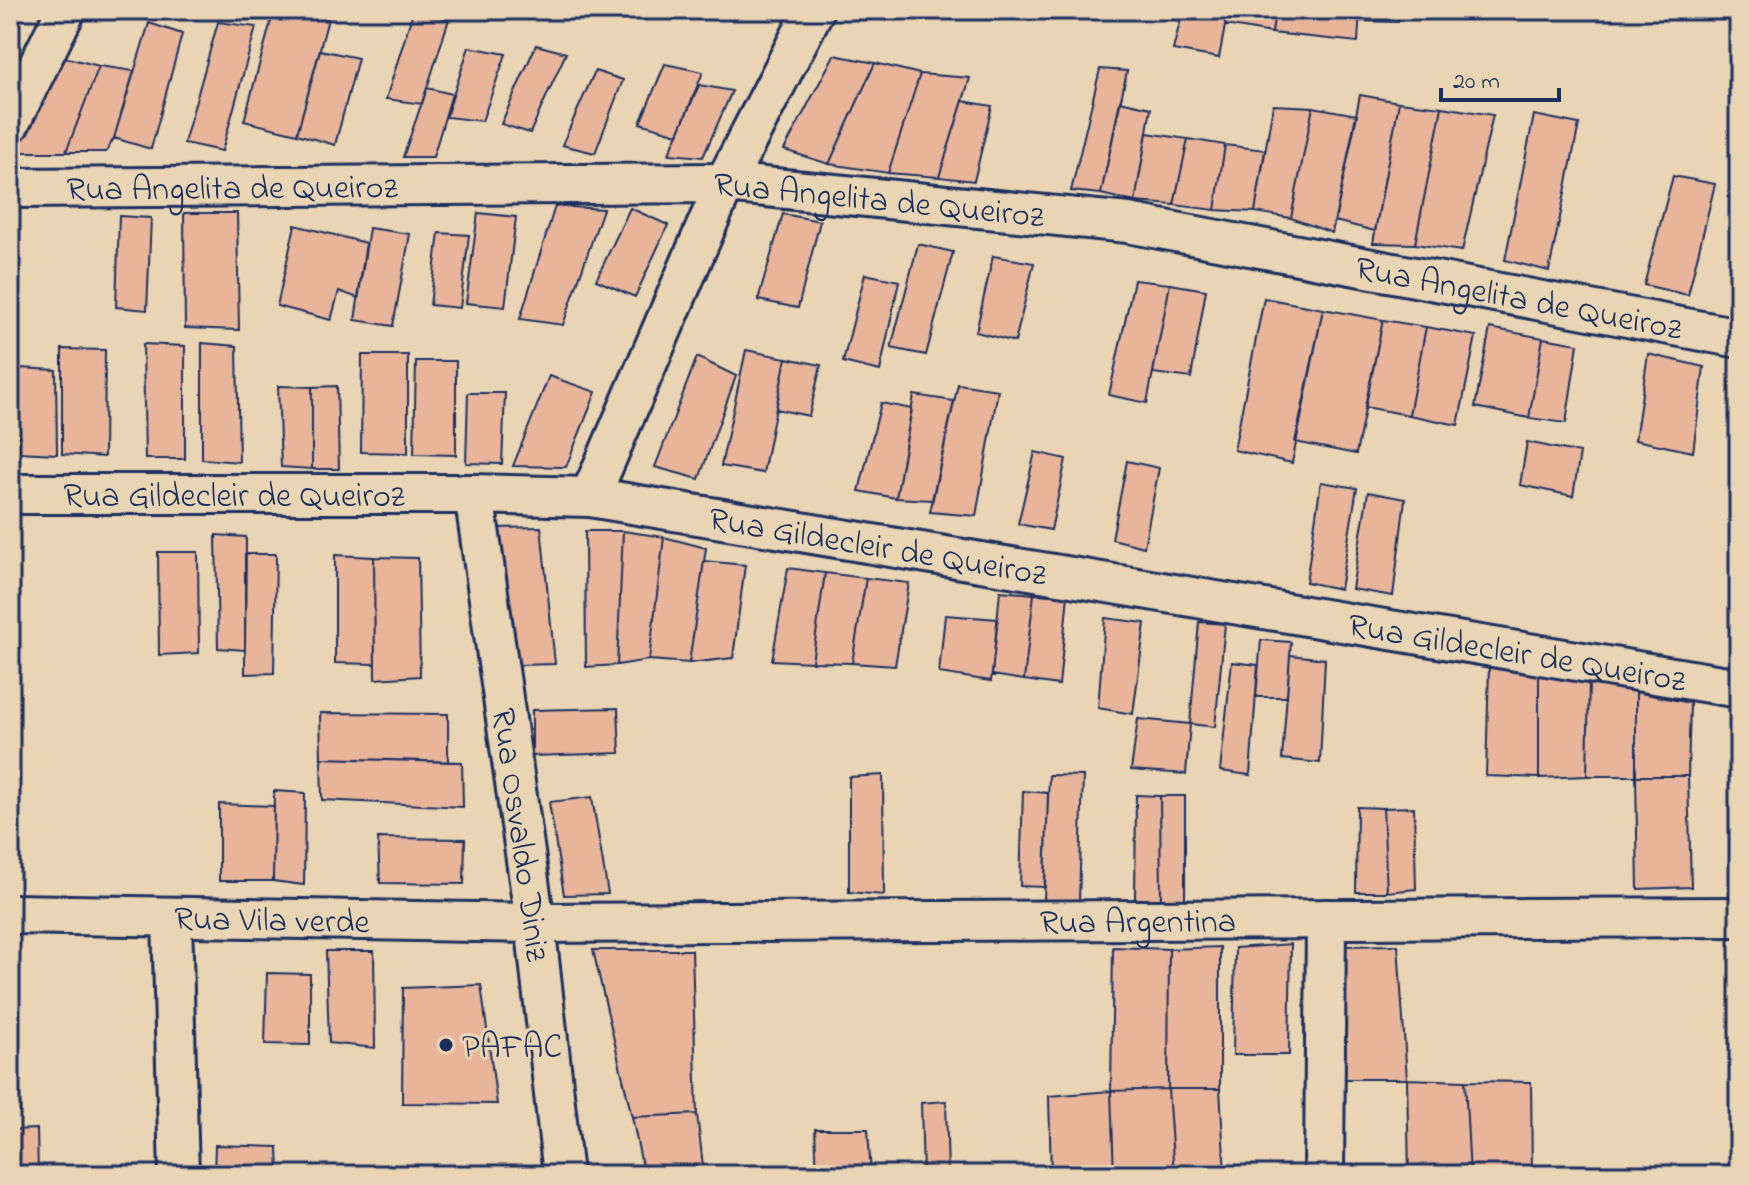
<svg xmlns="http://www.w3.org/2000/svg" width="1749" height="1185" font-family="'Indie Flower',sans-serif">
  <rect width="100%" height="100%" fill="#e9d4b3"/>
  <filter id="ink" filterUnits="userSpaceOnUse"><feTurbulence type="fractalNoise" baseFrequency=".0125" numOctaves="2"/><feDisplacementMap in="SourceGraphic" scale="16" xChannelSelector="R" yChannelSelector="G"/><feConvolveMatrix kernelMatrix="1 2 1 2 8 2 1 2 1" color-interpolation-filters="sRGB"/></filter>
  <g filter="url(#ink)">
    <path fill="#e8b59b" stroke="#1b2f5e" stroke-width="2" d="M274 10H289L328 19 297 134 244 121Z
      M1183 10H1228L1219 58 1173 50Z
      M1227 10H1275L1272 33 1225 25Z
      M1275 10H1360L1358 42 1272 33Z
      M1359 10H1400L1398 22 1358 21Z
      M413 12 449 19 422 104 386 99Z
      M218 22 256 27 222 151 184 143Z
      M149 23 182 34 151 149 114 138Z
      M536 45 566 53 530 133 501 124Z
      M469 47 506 54 482 121 446 117Z
      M320 50 358 58 335 145 297 134Z
      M834 55 875 63 829 164 784 150Z
      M64 57 99 66 66 152H12Z
      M875 63 920 74 888 173 829 164Z
      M665 64 703 72 678 134 640 123Z
      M99 66 134 71 114 138 106 152H66Z
      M1100 69 1127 71 1101 194 1071 191Z
      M595 71 623 80 595 153 562 145Z
      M920 74 970 78 939 177 888 173Z
      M699 85 732 91 703 157 669 154Z
      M427 88 452 94 433 157H403Z
      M1360 95 1399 102 1375 231 1335 221Z
      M963 101 992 106 974 181 939 177Z
      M1120 101 1151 108 1135 202 1101 194Z
      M1399 102 1442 107 1415 244 1373 243Z
      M1273 105 1313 107 1291 218 1255 212Z
      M1313 107 1357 115 1332 233 1291 218Z
      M1442 107 1493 115 1462 251 1415 244Z
      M1534 115 1579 124 1549 271 1505 260Z
      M1147 133 1188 139 1174 205 1135 202Z
      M1188 139 1225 145 1215 210 1174 205Z
      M1225 145 1265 150 1255 212 1215 210Z
      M1673 176 1715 184 1688 295 1644 285Z
      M555 206 603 209 563 325 520 319Z
      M630 208 668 225 635 297 596 280Z
      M184 213H237L239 330 185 328Z
      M478 213 516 217 505 307 466 303Z
      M783 214 820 221 798 308 758 300Z
      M119 216 151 218 147 310 116 307Z
      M295 225 366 243 358 298 339 291 331 320 277 306Z
      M369 228 410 234 393 326 355 320Z
      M439 233 469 235 460 308 430 305Z
      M918 244 953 252 926 355 891 348Z
      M993 256 1034 263 1015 342 976 332Z
      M865 274 899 281 880 371 843 362Z
      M1134 280 1170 284 1147 403 1109 395Z
      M1170 284 1206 290 1191 378 1153 373Z
      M1264 298 1323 309 1292 463 1234 450Z
      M1323 309 1383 320 1356 454 1295 442Z
      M1383 320 1426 327 1409 415 1365 407Z
      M1426 327 1476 336 1458 425 1409 415Z
      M1490 328 1543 338 1529 418 1475 407Z
      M1543 338 1578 344 1566 423 1529 418Z
      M202 343 237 346 239 462 202 459Z
      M143 344 185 346V459H145Z
      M62 349 105 350 104 457 62 454Z
      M746 350 786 358 763 473 721 466Z
      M1648 354 1704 367 1693 452 1635 440Z
      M362 355H408V453L361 452Z
      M697 357 736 376 699 479 655 467Z
      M786 358 821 365 809 416 776 409Z
      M416 361H456V455L414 454Z
      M19 368 56 370 57 454 19 452Z
      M549 376 596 392 566 467 513 466Z
      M958 384 998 390 976 516 930 512Z
      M278 386 312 387V469L281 467Z
      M337 386 339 469H312V387Z
      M468 393H505L502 464 466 463Z
      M914 395 954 401 932 500 896 498Z
      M881 403 912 409 896 498 859 491Z
      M1527 442 1580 453 1573 496 1520 485Z
      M1035 452 1066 459 1051 530 1018 524Z
      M1127 461 1159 468 1144 547 1112 539Z
      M1321 482 1357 488 1340 589 1306 582Z
      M1368 492 1405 499 1393 596 1352 589Z
      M10 527 15 702H10Z
      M541 527 555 664 516 665 496 528Z
      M585 531H623L617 665 586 667Z
      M623 531 664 537 649 660 617 665Z
      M216 535 246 537 245 650 218 648Z
      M664 537 706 548 689 663 649 660Z
      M158 552H198L199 653 159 655Z
      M245 554H276L274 673 245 674Z
      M335 555 374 557 375 664 335 663Z
      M374 557 418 558 420 676 375 679Z
      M704 561 745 565 733 658 689 663Z
      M788 568 825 573 812 662 772 660Z
      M825 573 866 578 852 663 812 662Z
      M866 578 909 583 895 666 852 663Z
      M1000 591 1034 594 1024 680 992 675Z
      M1034 594 1068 596 1059 685 1024 680Z
      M945 615 998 619 991 681 939 673Z
      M1105 618 1145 623 1133 714 1098 708Z
      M1199 622 1225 624 1215 727 1190 724Z
      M1261 640 1291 642 1287 697H1256Z
      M1290 655 1325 659 1320 763 1282 759Z
      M1232 662 1258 665 1250 775 1220 771Z
      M1489 666 1539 674V778L1486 776Z
      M1539 674 1589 680 1587 776 1539 778Z
      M1589 680 1636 692V776H1587Z
      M1636 692 1690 703 1688 776H1636Z
      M618 708 620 753 532 756V710Z
      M320 713 448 714V762L321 758Z
      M1138 719 1190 724 1186 774 1131 770Z
      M321 758 462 762 463 807 322 800Z
      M883 775 884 895 849 892V777Z
      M1049 775 1083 776 1079 901 1044 900Z
      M1636 776H1688L1691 887 1638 889Z
      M274 791 305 793 304 885 273 881Z
      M1023 791 1048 793 1045 887 1020 886Z
      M1136 795 1160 796 1161 903 1135 901Z
      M1160 796H1185V901L1161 903Z
      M592 797 608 894 564 895 549 802Z
      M219 804 274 806 273 881H219Z
      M1357 807 1383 808 1387 892H1356Z
      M1414 807 1416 889 1387 892 1383 808Z
      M378 838 465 839 464 884 380 883Z
      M1291 944 1289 1055H1233L1235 948Z
      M1398 945 1407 1079H1345L1343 946Z
      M1113 947 1169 949 1168 1089 1111 1091Z
      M1220 947V1089H1168L1169 949Z
      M593 950H692L697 1114 632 1117Z
      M326 951H374L375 1048 329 1043Z
      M267 973 310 974V1045L265 1044Z
      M481 985 497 1104 402 1103 403 988Z
      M10 1032H18L20 1112H10Z
      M1407 1079 1465 1081 1470 1175H1409Z
      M1465 1081 1531 1082 1532 1175H1470Z
      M1168 1089 1174 1175H1114L1111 1091Z
      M1168 1089H1220L1225 1175H1174Z
      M1111 1091 1114 1175H1051L1049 1096Z
      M946 1101 948 1175H923L921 1103Z
      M697 1114 704 1175H644L632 1117Z
      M37 1129 38 1175H10V1130Z
      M815 1129H868L871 1175H817Z
      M215 1145 278 1147 279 1175H214Z"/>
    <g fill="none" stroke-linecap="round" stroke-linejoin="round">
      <g stroke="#1b2f5e" stroke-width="44">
        <g id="minor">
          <path d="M10 123 66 10"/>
          <path id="s1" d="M10 188 725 183 1128 223 1739 338"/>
          <path id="s2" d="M10 494H474L590 497 1739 688"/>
          <path id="s3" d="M474 494 535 923 563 1175"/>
          <path d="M590 497 725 183 814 10"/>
          <path id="s4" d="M10 914 535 923 1739 917"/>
          <path d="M172 918 179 1175"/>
          <path d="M1324 1175 1326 919"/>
        </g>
      </g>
      <use href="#minor" stroke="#e9d4b3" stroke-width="38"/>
    </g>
  </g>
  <circle fill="#1b2f5e" stroke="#e9d4b3" stroke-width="3" cx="446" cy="1045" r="8"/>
  <g text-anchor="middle" stroke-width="6" stroke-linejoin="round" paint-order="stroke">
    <g font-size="34" fill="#1b2f5e" stroke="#e9d4b3">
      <text dy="12" stroke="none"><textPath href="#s1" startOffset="222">Rua Angelita de Queiroz</textPath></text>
      <text dy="12" stroke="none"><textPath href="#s1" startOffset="870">Rua Angelita de Queiroz</textPath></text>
      <text dy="12" stroke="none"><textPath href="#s1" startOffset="1518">Rua Angelita de Queiroz</textPath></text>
      <text dy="12" stroke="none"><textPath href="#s2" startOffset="224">Rua Gildecleir de Queiroz</textPath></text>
      <text dy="12" stroke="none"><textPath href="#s2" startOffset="872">Rua Gildecleir de Queiroz</textPath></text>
      <text dy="12" stroke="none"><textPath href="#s2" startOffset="1520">Rua Gildecleir de Queiroz</textPath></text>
      <text dy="12" stroke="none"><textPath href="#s3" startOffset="344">Rua Osvaldo Diniz</textPath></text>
      <text dy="12" stroke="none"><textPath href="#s4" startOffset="262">Rua Vila verde</textPath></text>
      <text dy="12" stroke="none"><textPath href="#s4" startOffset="1128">Rua Argentina</textPath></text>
    </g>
    <g font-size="34" fill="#1b2f5e" stroke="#e9d4b3" text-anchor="start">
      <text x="462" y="1057">PAFAC</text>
    </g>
  </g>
  <rect width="1749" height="1185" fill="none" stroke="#e9d4b3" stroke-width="40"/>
  <rect x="20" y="20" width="1709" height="1145" fill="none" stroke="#1b2f5e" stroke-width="3" filter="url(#ink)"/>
  <path d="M1441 88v12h118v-12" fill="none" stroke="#1b2f5e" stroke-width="4"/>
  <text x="1453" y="88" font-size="24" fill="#1b2f5e" stroke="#e9d4b3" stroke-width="6" paint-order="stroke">20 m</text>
</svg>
